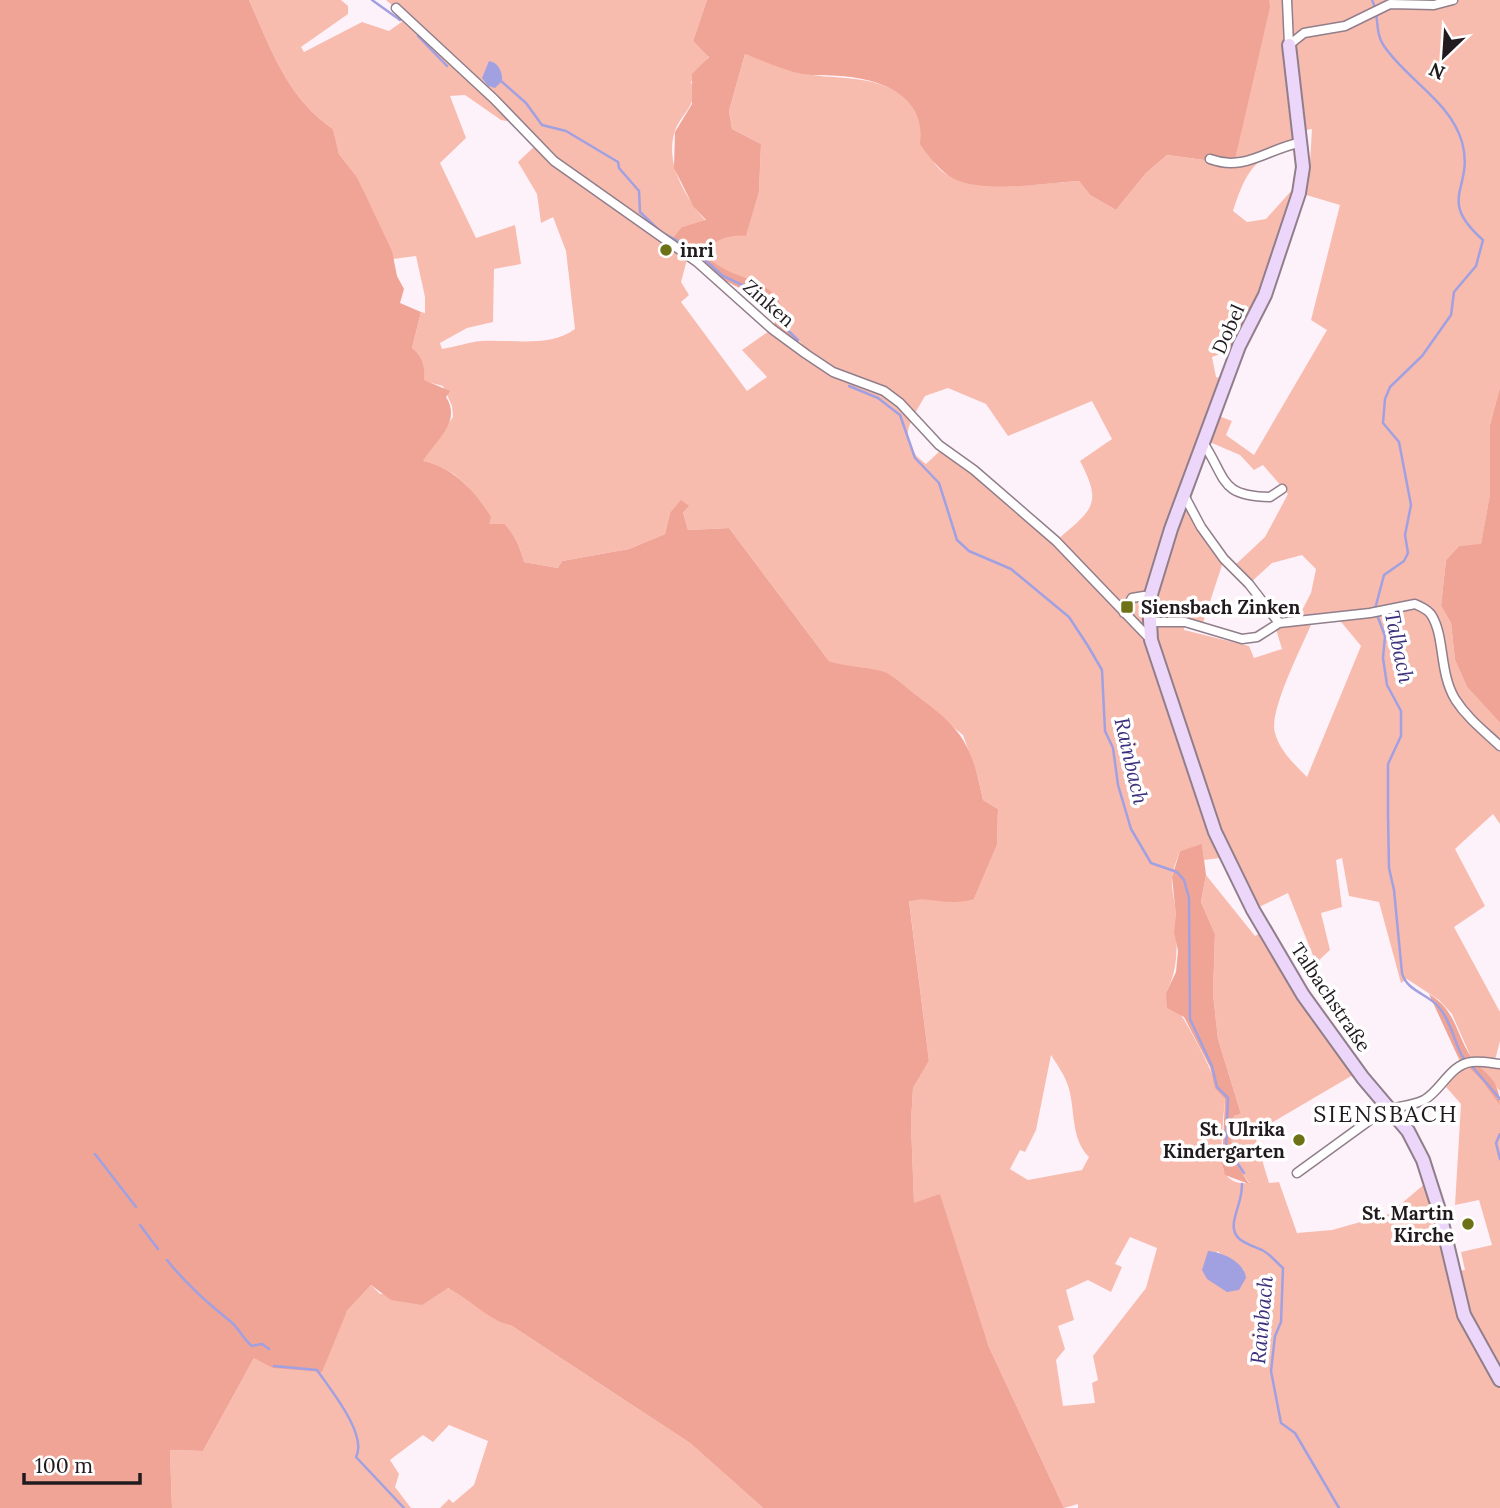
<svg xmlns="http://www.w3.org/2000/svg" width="1500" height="1508" font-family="Lora,serif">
  <rect width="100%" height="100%" fill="#fef2fa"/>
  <path fill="#f8bcaf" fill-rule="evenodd" d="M249 0H341L348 6V14L301 47 304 52 362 22 389 31 407 18 386 0H707L693 41 709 56 691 82C700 104 682 112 675 131 664 163 686 198 706 221L682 227 688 256 681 282 689 295 681 302 747 391 767 377 742 350 772 329 803 345 791 333 785 313 774 293 717 267 704 253C716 239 726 235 746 235L759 192 761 144 732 129 729 111 745 54C763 60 782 69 801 73 832 80 866 74 895 91 927 110 918 131 932 159 951 199 1043 183 1079 181L1090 195 1116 210 1146 173 1167 155 1234 164 1269 0H1500V387L1490 425V494L1481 545 1459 546 1446 560 1441 606 1451 623 1455 660 1467 687 1500 723V824L1493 814 1455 849 1485 906 1454 927 1500 1012V1041L1494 1064 1500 1066V1091L1470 1055 1452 1014 1439 1000 1407 979 1401 983 1379 902 1349 896 1342 858 1336 860 1342 907 1321 913 1330 950 1316 963 1288 893 1253 910 1227 857 1204 860 1202 845 1180 851C1177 859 1173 869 1172 878 1171 891 1176 904 1176 917 1176 946 1180 965 1166 993 1183 1015 1196 1040 1208 1065 1214 1078 1215 1088 1225 1099 1224 1113 1218 1163 1225 1173 1230 1182 1239 1184 1249 1183 1235 1161 1227 1142 1234 1116L1241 1114 1218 1039 1213 994 1215 934 1201 902 1206 875 1255 936 1262 932 1283 970 1353 1075 1254 1133 1269 1183 1279 1182 1297 1233 1332 1230 1389 1214 1427 1182 1450 1272 1465 1270 1461 1252 1492 1245 1479 1200 1455 1205 1461 1104 1446 1087 1461 1065 1458 1057 1482 1081 1500 1106V1508H1078V1504L1064 1508 989 1347 940 1195 914 1204 911 1123 913 1088 929 1061 909 900 974 899 997 845 998 809 983 800 978 777 963 735 884 672 854 669 829 661 729 528 688 530 683 512 670 513 665 534 629 549 562 561 558 568 524 562C520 546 515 536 505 524H489C477 492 457 468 422 461L453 417 452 406 443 386 424 381 412 348 421 312 425 313V297L416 256 393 259 357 177 339 154 333 129C287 98 271 49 249 0ZM465 95 501 120 517 123 537 144 518 162 537 194 541 223 553 217 566 251 575 329C550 348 511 339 481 341 468 342 456 347 442 349L440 343 467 328 493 322 494 269 521 264 515 225 476 238 440 163 466 138 450 96ZM1312 129 1310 163 1302 162 1301 180 1266 219 1247 222 1233 211C1248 165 1257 157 1301 140L1299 131ZM1303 194 1340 205 1311 320 1327 330 1254 455 1226 435 1232 421 1216 415ZM1237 348 1226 380 1216 377 1212 357ZM948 388 986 404 1008 436 1092 401 1112 439 1080 461C1104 506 1091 510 1056 541L943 448 926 464C895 441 909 424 925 396ZM1205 440 1240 455 1254 470 1263 465 1288 494 1265 537 1232 568 1249 584 1272 563 1302 555 1316 569 1311 593 1297 620 1275 626 1282 649 1254 658 1249 646 1184 630 1185 622 1202 626 1224 559 1185 497ZM1337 617 1361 646 1307 777C1294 764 1280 751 1275 733 1268 711 1304 643 1313 620ZM1051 1055C1058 1066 1066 1077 1069 1089 1075 1111 1071 1140 1089 1157L1082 1170 1028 1180 1010 1169 1020 1150 1025 1152 1036 1130ZM1130 1237 1157 1248 1146 1288 1093 1356 1098 1380 1092 1383 1095 1403 1063 1406 1056 1360 1065 1349 1058 1326 1074 1320 1066 1290 1088 1280 1111 1292 1122 1267 1115 1264ZM1217 1251 1244 1270 1222 1288 1219 1285Z
    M371 1285 380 1294C401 1292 426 1285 446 1288 471 1290 487 1320 512 1326L690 1443 763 1508H440L449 1499 453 1503 474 1485 488 1441 449 1425 433 1442 423 1435 390 1460 399 1474 395 1487 411 1508H172L170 1450 203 1451 254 1358 341 1322 347 1311Z"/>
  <path fill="#f0a495" d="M0 0H249C271 49 287 98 333 129L339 154 357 177 392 251 397 276 404 289 400 303 421 312 412 348C423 357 425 367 424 380L450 391 446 397C462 422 436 440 423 461 453 467 475 491 491 517L489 524H505C515 536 520 546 524 562L558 568 562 561 629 549 665 534 670 513 681 500 689 506 683 512 688 530 729 528 829 661C847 667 865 667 882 671 892 674 904 686 913 693 961 728 971 741 983 800L998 809 997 845 974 899C947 907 934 896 909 901L929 1061 913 1088 911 1123 914 1203 940 1194 989 1347 1064 1508H763L690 1443 512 1326C488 1320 470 1299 448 1288L422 1305 391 1300 371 1285 347 1311 322 1372 273 1368 254 1358 203 1451 170 1450 172 1508H0Z
    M707 0H1269L1270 7 1234 164 1167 155 1146 173 1116 210 1090 195 1079 181C1045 183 977 195 949 176 937 167 928 156 920 144 927 96 881 79 841 76 828 75 815 76 802 74 783 70 763 61 745 54L729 111 732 129 761 144 759 192 746 236C726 235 717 239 704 254 727 277 750 275 772 292 782 300 783 316 788 327 793 338 802 342 806 354L772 329 778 315 772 305 724 280 721 282 669 243 682 227 706 220 693 206 674 168 675 132 692 104V74L709 57 693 41Z
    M1500 387V723L1467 687 1455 660 1451 623 1441 606 1446 560 1459 546 1481 544 1490 494V425Z
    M1202 844 1206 875 1201 902 1215 934 1213 994 1218 1039 1241 1114 1234 1116C1227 1143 1235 1162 1249 1184L1225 1175 1222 1164 1225 1099 1215 1088 1210 1067 1184 1017 1167 1008 1166 993 1176 972 1178 951 1174 932 1176 916 1172 877 1180 851Z
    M1429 994C1454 1009 1455 1029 1468 1052 1481 1074 1500 1075 1500 1106L1482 1081 1458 1057Z"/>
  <path fill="#a1a0e1" d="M489 61C498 62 503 72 502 81L495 88 488 86 482 78Z
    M1208 1251C1223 1252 1245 1263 1246 1278L1239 1290 1227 1292 1207 1279 1202 1270Z"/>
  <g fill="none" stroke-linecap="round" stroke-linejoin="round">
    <path stroke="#a1a0e1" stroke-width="2.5" d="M372 0 400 20
      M1372 0C1380 15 1374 32 1384 46 1407 80 1450 101 1462 142 1475 189 1435 198 1483 240L1476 266 1454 292 1451 315 1422 356 1390 387 1385 399 1383 423 1399 442 1411 505 1405 535 1408 553 1404 561 1384 575 1375 609
      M418 36 447 66
      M501 81 526 103 542 125 566 131 618 162 619 168 639 191 640 212 661 232 693 249 723 276 768 297 781 313 782 325 798 340
      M849 386 878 398 900 415 915 458 939 483 957 540 969 551 1011 569 1069 617 1088 646 1102 670 1105 731 1113 748 1118 785 1131 829 1151 863 1177 872 1184 880 1189 898 1190 1019 1212 1066 1217 1087 1228 1098 1226 1146 1244 1173
      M1377 615 1385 636 1383 658 1387 685 1401 711V736L1388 764V815L1389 868 1394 890 1402 973C1406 990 1427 994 1438 1006 1453 1023 1456 1051 1465 1060
      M1470 1064 1500 1099
      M1500 1134 1496 1143 1500 1159
      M95 1154 136 1207
      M1242 1184C1242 1201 1236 1208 1234 1222 1231 1241 1249 1244 1262 1250 1270 1254 1277 1263 1283 1268L1281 1322 1275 1336 1271 1371 1281 1423 1295 1433 1339 1508
      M140 1225 158 1249
      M167 1260C186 1284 206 1302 230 1321 239 1328 243 1339 252 1346L262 1344 269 1349
      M274 1366 317 1370C330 1389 368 1435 356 1457L404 1508"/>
    <g stroke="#917e8b" stroke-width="11">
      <path id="street" d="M1287 0 1289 45
        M396 8 494 99 554 161 697 262 772 329 806 354 833 372 884 391 900 403 939 445 974 470 1056 541 1151 640
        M1289 45 1304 33 1345 26 1390 4 1434 5 1453 0
        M1210 159C1245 172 1267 149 1299 143
        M1204 444C1227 480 1220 496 1270 497L1282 489
        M1185 497 1201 527 1224 559 1249 584 1279 623
        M1124 613 1132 598 1144 596 1149 601
        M1152 622H1185L1242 639 1257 637 1279 623 1370 613 1415 604C1421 607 1428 609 1432 616 1445 638 1439 672 1455 699 1467 718 1484 731 1500 746
        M1297 1173 1381 1112C1394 1106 1409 1107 1424 1100 1441 1091 1450 1064 1472 1062 1481 1061 1491 1063 1500 1064"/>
    </g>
    <g stroke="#917e8b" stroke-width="16">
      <path id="secondary" d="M1289 45 1303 167 1299 193 1265 295 1239 346 1171 529 1149 601 1151 640 1215 832 1253 910 1303 995 1363 1078 1408 1131 1423 1160 1439 1210 1464 1315 1500 1380"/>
    </g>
    <use href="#street" stroke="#fff" stroke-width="8"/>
    <use href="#secondary" stroke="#ecd6f9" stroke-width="12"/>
  </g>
  <g fill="#6e7116" stroke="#fff" stroke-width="2.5">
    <circle cx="666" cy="250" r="7"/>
    <rect x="1120" y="600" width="14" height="14" rx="3.5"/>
    <circle cx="1299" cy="1140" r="7"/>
    <circle cx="1468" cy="1224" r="7"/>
  </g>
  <g text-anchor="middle" stroke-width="7" stroke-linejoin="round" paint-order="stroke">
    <g font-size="19" font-weight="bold" fill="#211a1e" stroke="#fff" text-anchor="start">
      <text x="680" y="257">inri</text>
      <text x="1141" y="614">Siensbach Zinken</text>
      <text x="1285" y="1136" text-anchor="end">St. Ulrika<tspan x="1285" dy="22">Kindergarten</tspan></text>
      <text x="1454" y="1220" text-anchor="end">St. Martin<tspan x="1454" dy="22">Kirche</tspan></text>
    </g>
    <g font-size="19" fill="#211a1e" stroke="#fff">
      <text transform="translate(769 303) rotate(41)" y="7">Zinken</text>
      <text transform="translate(1228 329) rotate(-66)" y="7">Dobel</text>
      <text transform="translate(1331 997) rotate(56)" y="7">Talbachstraße</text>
    </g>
    <g font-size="21" font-style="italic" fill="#3c317e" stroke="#fff">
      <text transform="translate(1399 647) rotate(78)" y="7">Talbach</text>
      <text transform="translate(1131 761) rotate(77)" y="7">Rainbach</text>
      <text transform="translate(1262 1320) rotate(-85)" y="7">Rainbach</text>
    </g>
    <g font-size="23" letter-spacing="2" fill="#211a1e" stroke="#fff">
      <text x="1386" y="1122">SIENSBACH</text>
    </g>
  </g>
  <g transform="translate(1444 56) rotate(205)" stroke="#ffffff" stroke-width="5" paint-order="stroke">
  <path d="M0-5L12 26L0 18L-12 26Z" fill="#211a1e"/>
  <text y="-10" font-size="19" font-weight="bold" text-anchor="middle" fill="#211a1e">N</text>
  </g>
  <path d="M24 1473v10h116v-10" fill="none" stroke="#211a1e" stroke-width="3.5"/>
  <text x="35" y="1473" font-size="21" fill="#211a1e" stroke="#ffffff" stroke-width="5" paint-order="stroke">100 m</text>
</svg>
